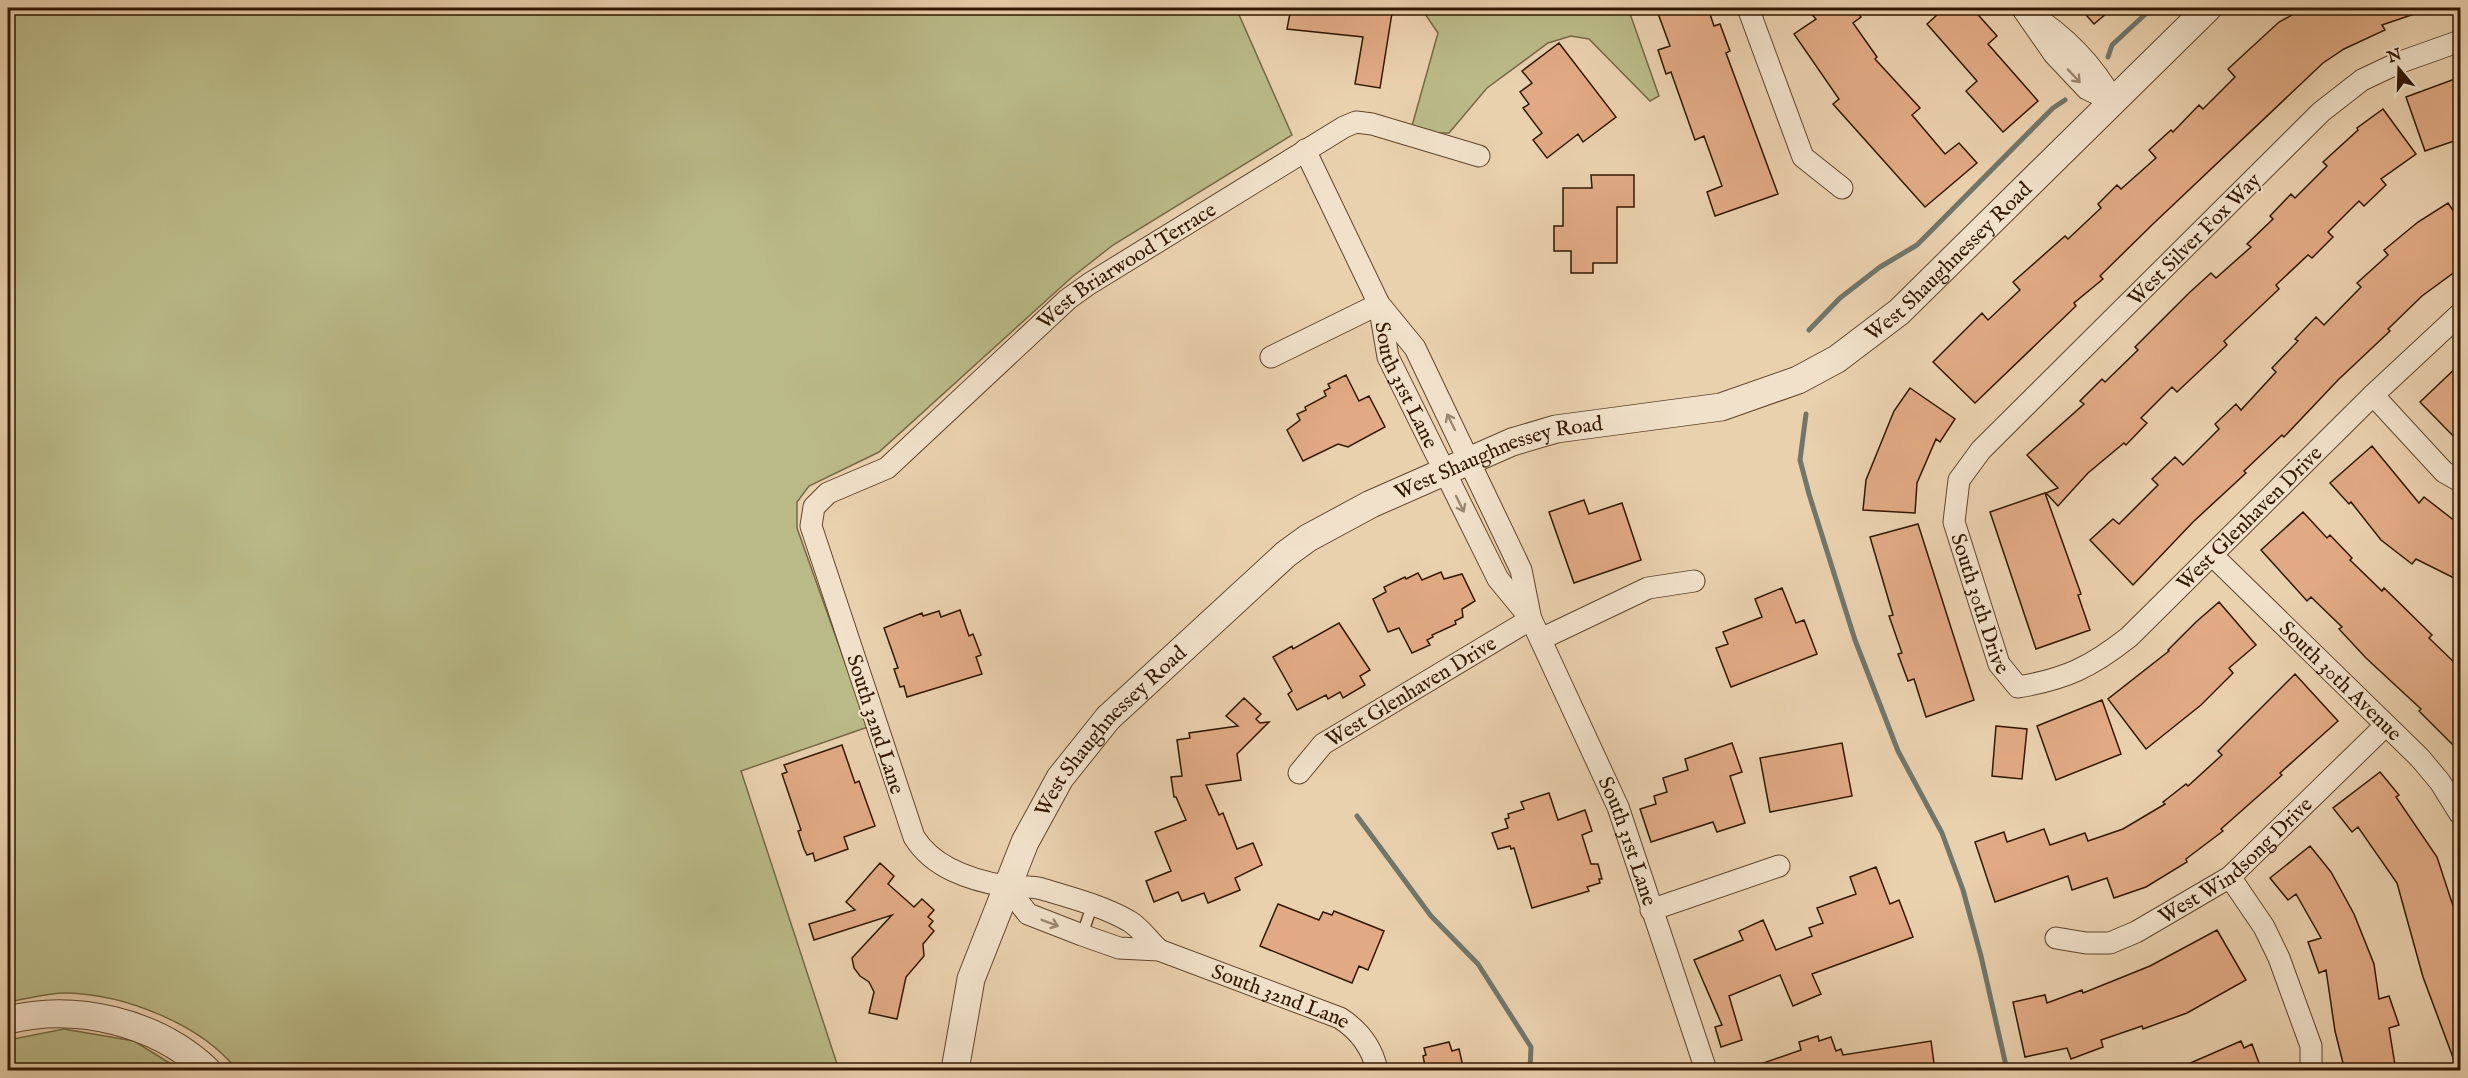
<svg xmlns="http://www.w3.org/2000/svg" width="2468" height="1078" font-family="'IM FELL English',serif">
  <rect width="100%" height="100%" fill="#ead1ae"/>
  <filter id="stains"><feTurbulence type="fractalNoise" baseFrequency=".00333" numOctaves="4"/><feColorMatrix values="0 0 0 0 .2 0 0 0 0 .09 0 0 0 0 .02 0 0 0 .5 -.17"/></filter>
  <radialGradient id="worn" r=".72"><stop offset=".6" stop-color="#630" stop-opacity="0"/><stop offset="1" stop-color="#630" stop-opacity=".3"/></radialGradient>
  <path fill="#baba88" stroke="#766944" stroke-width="1.5" d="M8 8H1236L1292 135 1113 245 1071 278 879 452 809 486 797 502V528L868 727 741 771 839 1070H237C201 1024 124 994 66 993 47 993 26 999 8 1002Z
    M1421 8H1628L1659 96 1650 101 1589 39 1571 36 1548 43 1487 88 1449 133H1438L1412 126 1438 33Z
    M64 1029 134 1041 181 1070H80L85 1066 47 1070H8V1040Z"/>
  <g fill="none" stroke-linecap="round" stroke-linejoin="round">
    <path stroke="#70766b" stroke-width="5" d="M2108 57 2112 45 2152 8
      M1809 330 1840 298 1880 267 1917 245 2053 108 2065 100
      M1806 414 1800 460 1809 494 1855 640 1898 751 1942 833 1963 890 1981 956 2007 1070
      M1357 816 1431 916 1478 964 1531 1047 1530 1070"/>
  </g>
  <path fill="#e1aa84" stroke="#321800" stroke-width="1.5" d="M1291 8H1379L1378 11 1392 13 1380 88 1355 84 1363 37 1287 29Z
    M1656 8H1708L1714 26 1720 24 1730 51 1726 53 1778 194 1715 216 1707 192 1722 186 1704 136 1695 140 1671 72 1666 74 1658 50 1670 46Z
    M1806 8H1854L1861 17 1853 23 1877 57 1875 59 1920 108 1912 115 1945 154 1959 143 1977 163 1925 207 1833 104 1839 99 1794 34 1816 19Z
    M1930 8H1972L1997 36 1988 44 2038 101 2003 132 1966 91 1977 81 1927 24 1937 15Z
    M2080 8H2113L2094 24Z
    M2305 8H2425L2426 10 2382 25 2385 30 2344 49 2323 63 2154 223 2100 276 2103 279 2074 303 2076 306 1975 403 1933 362 1982 313 1988 320 2020 290 2013 282 2065 236 2068 239 2101 208 2098 204 2117 185 2121 189 2156 158 2149 150 2171 130 2173 132 2199 105 2203 109 2235 77 2228 69 2279 22Z
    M1559 43 1616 117 1583 142 1578 134 1547 158 1533 140 1542 133 1523 108 1529 104 1520 92 1532 83 1522 71Z
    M2460 77V139L2425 151 2406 97Z
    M2383 109 2416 154 2381 179 2386 185 2364 206 2359 201 2328 232 2333 237 2312 258 2308 255 2276 285 2279 289 2224 341 2227 345 2177 392 2172 387 2141 418 2147 423 2126 445 2124 443 2088 473 2058 506 2046 493 2058 488 2027 455 2084 404 2080 401 2102 379 2105 382 2138 350 2135 347 2189 293 2211 273 2216 278 2251 247 2247 244 2273 219 2270 216 2291 194 2295 198 2327 166 2323 162 2358 130 2357 128Z
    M1591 175H1634V207H1617V263H1593V273H1571V251H1554V226H1563V188H1592Z
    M2448 203 2460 221V268L2422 296 2388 329 2390 331 2338 380 2284 437 2282 435 2244 471 2246 473 2193 522 2133 585 2090 540 2113 519 2119 524 2158 485 2152 479 2175 457 2183 465 2219 429 2215 424 2236 404 2241 410 2276 372 2272 368 2298 341 2295 339 2316 317 2324 325 2361 287 2357 283 2388 255 2384 250 2418 222Z
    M2460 364V443L2420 402Z
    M1346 375 1359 401 1369 396 1385 427 1348 447 1338 444 1303 461 1287 430 1300 420 1297 414 1306 410 1305 407 1326 396 1324 391 1330 388 1328 384Z
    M1910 388 1955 419 1940 442 1936 439 1917 483 1915 513 1863 510 1866 480 1894 411Z
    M2372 446 2419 503 2424 497 2460 525V581L2416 559 2412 564 2381 540 2351 502 2349 504 2330 483Z
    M2045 493 2081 594 2078 595 2090 630 2036 649 1990 512Z
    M1584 500 1589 514 1622 503 1641 560 1574 583 1549 512Z
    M2303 512 2327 538 2330 535 2352 558 2350 560 2382 591 2384 588 2432 635 2429 638 2460 668V752L2419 711 2421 709 2366 658 2339 629 2342 627 2311 597 2307 601 2261 550Z
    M1918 524 1974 700 1926 717 1914 679 1908 681 1898 654 1902 653 1889 616 1893 615 1870 537Z
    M1441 572 1444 579 1462 574 1475 601 1462 609 1463 617 1455 621 1456 624 1432 635 1433 637 1427 640 1430 645 1412 653 1399 628 1388 632 1373 599 1386 592 1384 587 1405 577 1406 579 1418 573 1422 580Z
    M1782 588 1796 623 1804 620 1817 654 1731 687 1716 648 1728 644 1723 632 1762 617 1755 599Z
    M2219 602 2256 645 2229 668 2233 673 2201 705 2146 749 2108 699 2169 651 2168 650 2196 622Z
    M960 610 969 636 973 634 981 655 976 657 982 674 907 697 904 686 900 687 894 669 898 668 884 628 922 613 923 616 939 611 941 617Z
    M1339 623 1370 670 1360 676 1365 685 1343 698 1340 692 1328 699 1326 695 1297 710 1288 694 1292 691 1273 657 1292 646 1293 649Z
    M2295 674 2338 721 2280 773 2282 775 2221 829 2223 831 2186 859 2187 862 2146 887 2114 898 2107 878 2072 890 2068 876 1995 902 1975 842 2004 832 2007 842 2044 829 2050 845 2085 833 2088 841 2123 829 2165 804 2163 802 2186 784 2188 786 2222 755 2218 751Z
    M1244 698 1261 714 1256 719 1260 723 1269 722 1237 754 1241 780 1206 785 1219 815 1223 813 1237 849 1253 843 1262 865 1235 878 1240 890 1208 903 1204 893 1182 901 1178 892 1154 902 1146 881 1171 871 1155 832 1186 820 1176 797H1174L1171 777 1182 776 1177 740 1190 738 1189 733 1238 726 1226 716Z
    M2102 700 2121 754 2056 780 2037 726Z
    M1996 726 2027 729 2022 779 1992 776Z
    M1732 743 1742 772 1730 776 1745 823 1717 832 1713 822 1651 842 1640 809 1656 804 1654 796 1667 792 1663 778 1688 770 1685 759Z
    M1842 743 1852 796 1770 812 1760 758Z
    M842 745 855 783 859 781 875 826 844 837 848 849 815 861 813 853 807 855 804 849 798 831 801 830 782 774 787 772 784 765Z
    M2380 772 2399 795 2396 797 2437 857 2460 927V1071H2458L2423 977 2397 883 2358 827 2352 832 2333 808Z
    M1549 793 1558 820 1585 810 1592 831 1582 835 1591 864H1598L1602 879H1599L1600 883 1587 887 1589 891 1532 908 1514 848 1511 849 1510 846 1498 849 1492 833 1508 828 1505 819 1509 818 1508 814 1524 809 1521 802Z
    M2310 846 2331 872 2354 914 2374 964 2379 999 2389 996 2399 1025 2389 1028 2396 1071H2345L2335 1031 2326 970 2319 973 2308 942 2321 938 2296 894 2288 900 2270 878Z
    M880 863 894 876 888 884 914 907 922 899 934 910 928 917 933 921 929 926 934 931 923 944 924 956 906 977 897 1019 869 1013 874 992 869 982 860 976 854 968 852 958 892 915 814 940 809 924 855 910 846 902Z
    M1876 867 1890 904 1899 900 1913 937 1812 974 1821 994 1793 1006 1780 975 1729 996 1742 1040 1721 1047 1715 1027 1722 1025 1694 960 1743 940 1739 931 1763 920 1776 950 1812 936 1809 928 1823 923 1817 908 1856 894 1850 877Z
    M1278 904 1319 920 1323 912 1332 915 1334 911 1384 931 1368 970 1359 966 1352 983 1260 946Z
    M2217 930 2246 980 2187 1013 2143 1029 2142 1026 2101 1040 2103 1047 2071 1059 2067 1048 2025 1057 2013 1002 2045 995 2047 1003 2082 990 2083 993 2150 966Z
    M1818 1036 1819 1041 1831 1037 1836 1051 1841 1049 1843 1055 1931 1041 1935 1071H1749V1068L1801 1050 1799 1042Z
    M2241 1041 2244 1048 2252 1044 2262 1071H2172Z
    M1449 1042 1452 1051 1459 1049 1464 1071H1426L1423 1056 1426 1055 1424 1048Z"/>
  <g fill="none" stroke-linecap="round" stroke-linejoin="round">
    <g stroke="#60462c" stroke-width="13">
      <path id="service" d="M1082 935 1092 906"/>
    </g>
    <g stroke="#60462c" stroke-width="23">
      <g id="minor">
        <path d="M1748 8 1803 157 1842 188"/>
        <path d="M2022 8 2054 54 2087 89 2114 102"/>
        <path d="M2029 13C2066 36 2093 64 2114 102"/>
        <path id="s1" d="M2460 41 2398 63 2362 80 2321 112 1981 450 1959 480 1954 522 1999 664 2018 687C2066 679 2091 667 2129 637L2373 395 2460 314"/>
        <path d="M1305 150 1379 304 1415 348 1521 570 1530 615"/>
        <path id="s2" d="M1379 304 1388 357 1498 579 1531 619 1618 807 1706 1070"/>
        <path d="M1271 357 1379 304"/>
        <path d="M2373 395 2444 472 2460 481"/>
        <path id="s3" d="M2212 555 2420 758 2440 782 2460 814"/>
        <path d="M1541 639 1648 588 1694 581"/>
        <path id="s4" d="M1299 773 1323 744 1531 619"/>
        <path d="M2230 877 2264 927 2279 958 2311 1046V1070"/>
        <path id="s5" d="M1006 886 1028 914 1082 935 1119 948 1159 950 1340 1018C1360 1031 1372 1047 1377 1070"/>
        <path d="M1651 910 1779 866"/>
        <path id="s6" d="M2056 938 2086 943H2110L2136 932 2230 877 2386 725"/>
        <path id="s7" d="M1159 950C1149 941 1140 927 1129 921 1103 906 1069 897 1042 889 1030 885 1017 888 1005 886 970 880 933 868 914 837L811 526 814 507 828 493 887 468 1068 299 1089 284 1344 127 1356 122 1372 124 1479 156"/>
      </g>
    </g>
    <g stroke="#60462c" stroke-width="29">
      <g id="tertiary">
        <path d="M8 1020C76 1003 156 1022 207 1070"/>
        <path id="s8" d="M955 1070 971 979 1025 842 1060 778 1108 718 1286 554 1308 538 1371 504 1512 442 1556 429 1721 407 1798 380 1837 359 1899 312 2208 8"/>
      </g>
    </g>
    <use href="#service" stroke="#f1e1ca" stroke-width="10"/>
    <use href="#minor" stroke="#f1e1ca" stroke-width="21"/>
    <use href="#tertiary" stroke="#f1e1ca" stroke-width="27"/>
  </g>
  <defs><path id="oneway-shaft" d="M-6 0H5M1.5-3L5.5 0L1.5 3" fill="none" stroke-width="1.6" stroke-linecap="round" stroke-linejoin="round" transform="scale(1.5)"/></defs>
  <g stroke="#9b876f">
    <use href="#oneway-shaft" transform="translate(2074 76) rotate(47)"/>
    <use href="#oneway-shaft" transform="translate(1451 422) rotate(-116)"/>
    <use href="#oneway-shaft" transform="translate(1460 504) rotate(64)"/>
    <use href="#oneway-shaft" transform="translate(1050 923) rotate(21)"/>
  </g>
  <g text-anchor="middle" stroke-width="4.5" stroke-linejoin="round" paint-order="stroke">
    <g font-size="21" fill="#321800" stroke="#f1e1ca">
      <text transform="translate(2194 239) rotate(-45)" y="7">West Silver Fox Way</text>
      <text dy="7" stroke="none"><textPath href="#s8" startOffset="1371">West Shaughnessey Road</textPath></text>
      <text dy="7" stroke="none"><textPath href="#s7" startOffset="1024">West Briarwood Terrace</textPath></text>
      <text dy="7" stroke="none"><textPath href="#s2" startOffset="86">South 31st Lane</textPath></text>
      <text dy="7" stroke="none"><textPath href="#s8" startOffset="867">West Shaughnessey Road</textPath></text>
      <text dy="7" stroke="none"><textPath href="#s1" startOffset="1188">West Glenhaven Drive</textPath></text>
      <text dy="7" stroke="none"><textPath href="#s1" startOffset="802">South 30th Drive</textPath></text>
      <text dy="7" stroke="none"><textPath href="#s3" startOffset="180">South 30th Avenue</textPath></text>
      <text dy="7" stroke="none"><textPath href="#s4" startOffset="140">West Glenhaven Drive</textPath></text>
      <text transform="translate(876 724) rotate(72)" y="7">South 32nd Lane</text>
      <text dy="7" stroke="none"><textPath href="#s8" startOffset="381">West Shaughnessey Road</textPath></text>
      <text dy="7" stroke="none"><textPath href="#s2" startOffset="596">South 31st Lane</textPath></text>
      <text dy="7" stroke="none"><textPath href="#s6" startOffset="206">West Windsong Drive</textPath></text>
      <text dy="7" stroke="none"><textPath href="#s5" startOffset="303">South 32nd Lane</textPath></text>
    </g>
  </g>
  <rect width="2468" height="1078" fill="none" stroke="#ead1ae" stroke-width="30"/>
  <rect x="9" y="9" width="2450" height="1060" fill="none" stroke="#321800" stroke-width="3"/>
  <rect x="15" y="15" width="2438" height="1048" fill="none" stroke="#321800" stroke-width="1.5"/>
  <g transform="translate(2399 69) rotate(341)" stroke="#f1e1ca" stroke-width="4.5" paint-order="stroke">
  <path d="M0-4.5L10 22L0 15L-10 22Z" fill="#321800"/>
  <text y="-9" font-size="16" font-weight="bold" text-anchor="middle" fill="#321800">N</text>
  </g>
  <rect width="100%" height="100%" filter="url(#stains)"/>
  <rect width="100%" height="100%" fill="url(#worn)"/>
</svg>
